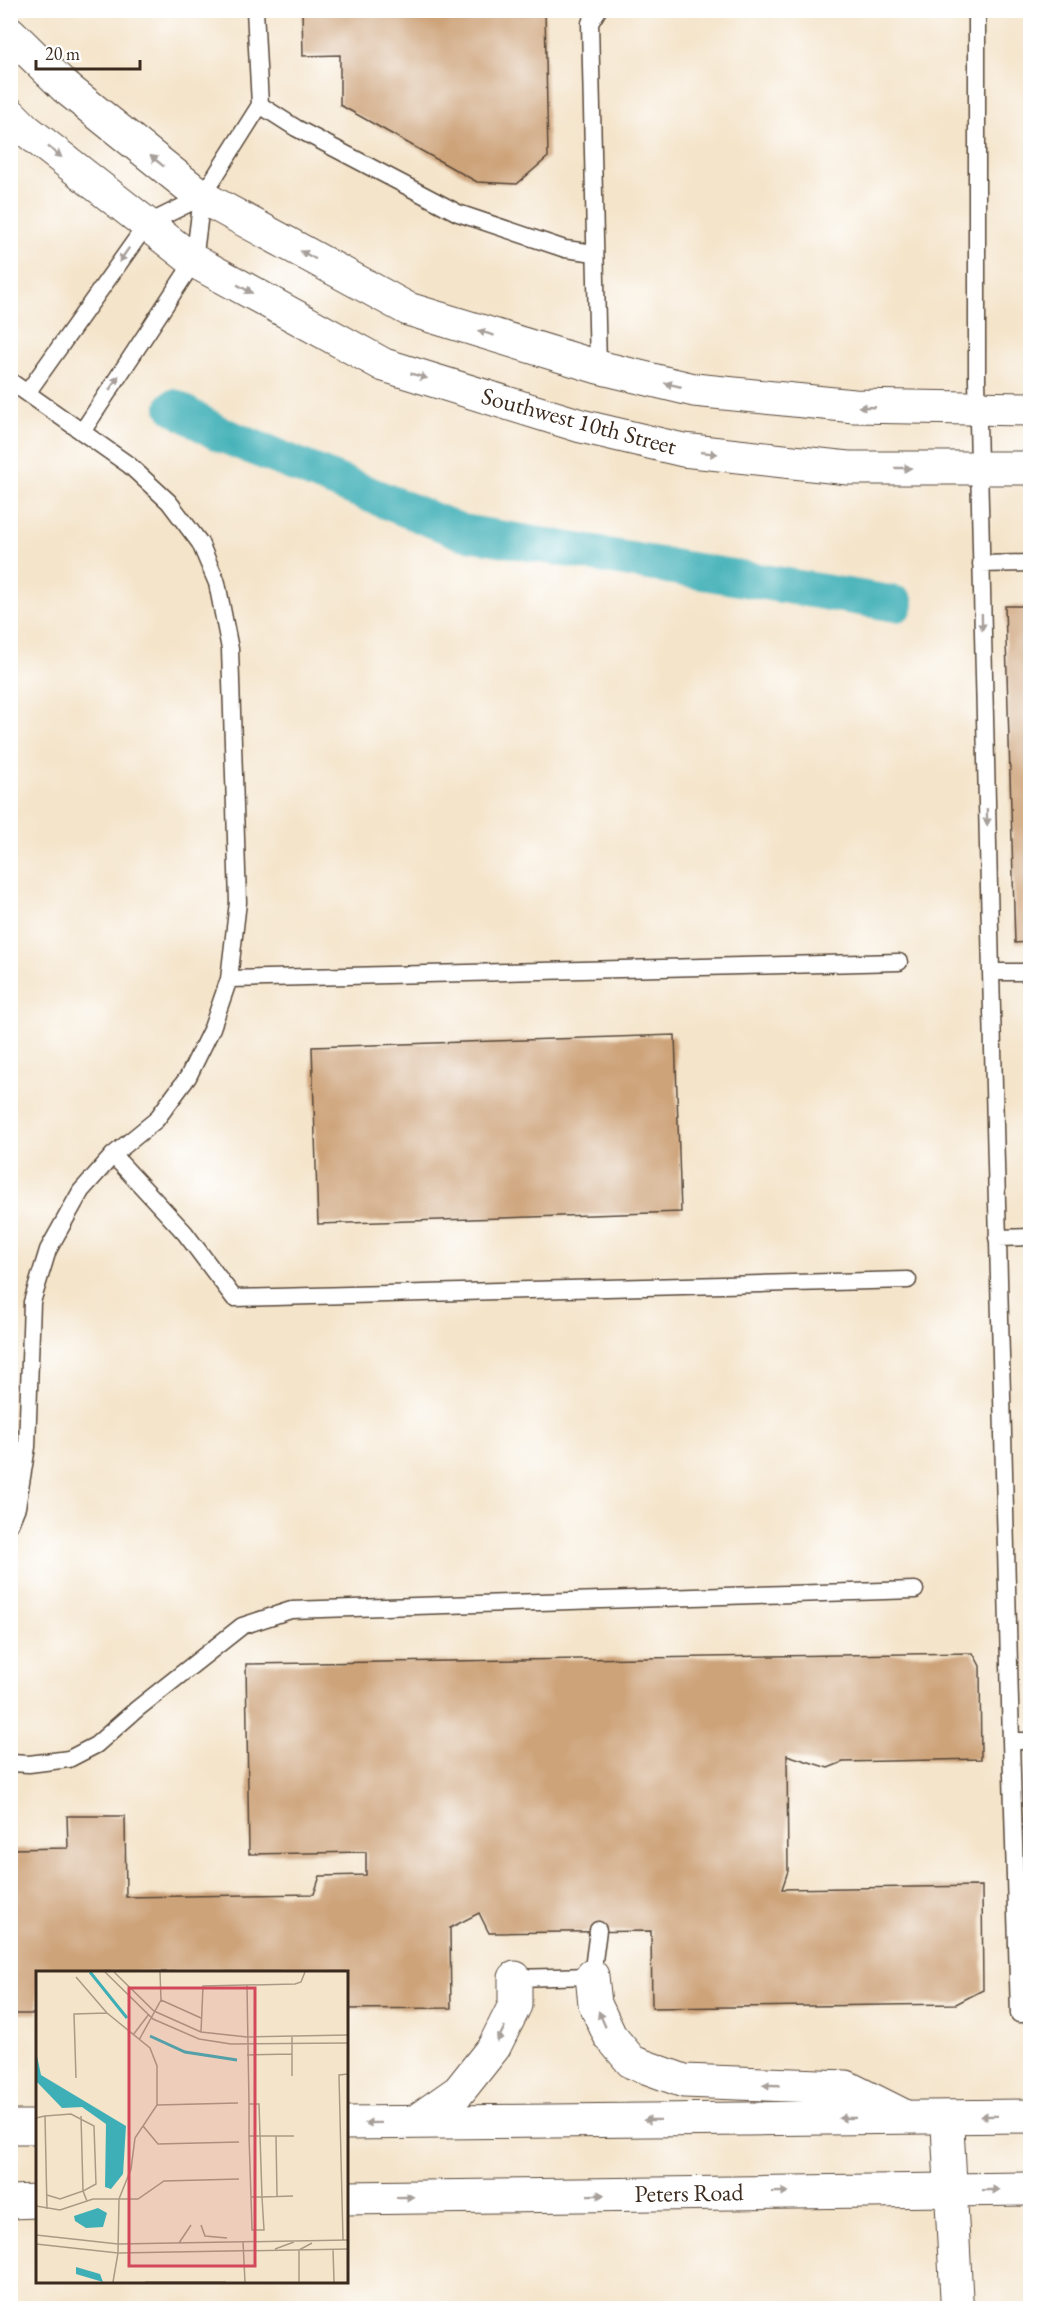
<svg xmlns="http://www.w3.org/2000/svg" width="1041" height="2319" font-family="'EB Garamond',serif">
  <rect width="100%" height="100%" fill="#fff"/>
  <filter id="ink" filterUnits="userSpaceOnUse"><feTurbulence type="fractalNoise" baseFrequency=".0167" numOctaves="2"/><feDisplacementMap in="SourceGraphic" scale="12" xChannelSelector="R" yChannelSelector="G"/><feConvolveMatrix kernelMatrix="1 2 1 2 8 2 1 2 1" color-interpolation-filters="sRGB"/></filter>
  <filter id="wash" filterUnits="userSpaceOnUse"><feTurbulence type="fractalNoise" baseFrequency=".008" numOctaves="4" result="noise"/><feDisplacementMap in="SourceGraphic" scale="24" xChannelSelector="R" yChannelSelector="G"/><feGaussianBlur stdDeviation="1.35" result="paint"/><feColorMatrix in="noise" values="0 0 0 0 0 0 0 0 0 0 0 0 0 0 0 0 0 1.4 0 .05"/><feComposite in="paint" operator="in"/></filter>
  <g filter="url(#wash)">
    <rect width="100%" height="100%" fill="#f4e4ca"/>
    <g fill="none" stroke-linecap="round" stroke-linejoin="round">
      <path stroke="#3eafb6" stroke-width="36" d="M174 407 218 433 462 532 896 604"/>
    </g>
    <g id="blocks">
      <path fill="#cda379" d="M302 10H545L548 157 517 184 477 182 340 105V55L303 56Z
        M1005 606H1030V942L1015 943Z
        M675 1035 681 1212 318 1224 312 1047Z
        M973 1653 980 1666 981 1759 843 1762 828 1768 787 1755 788 1871 782 1889 982 1886 983 1990 956 2004 652 2008 651 1931 489 1933 479 1913 450 1928 451 2008 346 2009V1972H38V2014H10V1849L68 1848 67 1816H125L126 1897 314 1894 320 1876 366 1875V1852L249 1854 246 1664Z"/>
    </g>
  </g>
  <g filter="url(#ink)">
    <use href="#blocks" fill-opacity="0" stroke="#574638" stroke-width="1.5"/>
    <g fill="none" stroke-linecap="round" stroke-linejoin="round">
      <g stroke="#574638" stroke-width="19">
        <path id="service" d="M977 10V379L991 972
          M260 105 296 128 458 213 565 249 595 253
          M598 367 590 23 598 10
          M10 381 129 465 169 502 200 543 217 583 230 649 238 902 229 979 212 1028 188 1077 156 1120 113 1155 81 1191 48 1250 32 1302 27 1447 17 1507 10 1524
          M27 393 147 224 202 197
          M82 432 194 261 202 197 260 105 255 10
          M981 564 1030 563
          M229 979 899 962
          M113 1155 185 1233 234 1298 908 1280
          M997 1238 1030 1237
          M1011 1741 991 972H1030
          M1030 1741H1011L1019 2014H1030
          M10 1763 29 1764 69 1759 96 1745 137 1709 242 1626 291 1610 915 1590
          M515 1978 592 1976 598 1930"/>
      </g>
      <g stroke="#574638" stroke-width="34">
        <path id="minor" d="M947 2117 957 2308"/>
      </g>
      <g stroke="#574638" stroke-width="35">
        <path id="tertiary" d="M10 33 65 87 202 197 408 309 598 367 694 390 854 406 1030 409
          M10 114 26 130 194 261 384 365 581 426 683 450 848 468H1030"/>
      </g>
      <g stroke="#574638" stroke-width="35">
        <path id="secondary" d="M592 1976 595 2004 610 2036 632 2062 684 2081 846 2087 900 2114
          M415 2122 459 2091 494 2047 515 2005V1978
          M346 2123 1030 2116
          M10 2127H38
          M346 2198 1030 2189
          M10 2202 38 2201"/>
      </g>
      <use href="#service" stroke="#fff" stroke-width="16"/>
      <use href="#minor" stroke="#fff" stroke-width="32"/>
      <use href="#tertiary" stroke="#fff" stroke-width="33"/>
      <use href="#secondary" stroke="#fff" stroke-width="33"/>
    </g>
    <defs><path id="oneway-solid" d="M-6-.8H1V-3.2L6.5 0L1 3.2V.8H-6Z" transform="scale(1.5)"/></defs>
    <g fill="#a79f9a">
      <use href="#oneway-solid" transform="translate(55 152) rotate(38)"/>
      <use href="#oneway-solid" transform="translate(157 161) rotate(-141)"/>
      <use href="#oneway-solid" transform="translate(124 255) rotate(125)"/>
      <use href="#oneway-solid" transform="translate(308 255) rotate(-152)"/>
      <use href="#oneway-solid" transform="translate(245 289) rotate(29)"/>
      <use href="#oneway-solid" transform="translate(486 333) rotate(-163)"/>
      <use href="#oneway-solid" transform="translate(419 376) rotate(17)"/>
      <use href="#oneway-solid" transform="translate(114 383) rotate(-57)"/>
      <use href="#oneway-solid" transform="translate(673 385) rotate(-167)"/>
      <use href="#oneway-solid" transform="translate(867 407) rotate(-178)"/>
      <use href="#oneway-solid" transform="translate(709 453) rotate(6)"/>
      <use href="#oneway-solid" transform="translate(903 468)"/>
      <use href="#oneway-solid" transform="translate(982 622) rotate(89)"/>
      <use href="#oneway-solid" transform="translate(987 817) rotate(89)"/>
      <use href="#oneway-solid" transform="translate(602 2019) rotate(-114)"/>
      <use href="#oneway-solid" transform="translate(501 2034) rotate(116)"/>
      <use href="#oneway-solid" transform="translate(771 2085) rotate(-178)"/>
      <use href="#oneway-solid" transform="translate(989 2116) rotate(179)"/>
      <use href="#oneway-solid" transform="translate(847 2118) rotate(179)"/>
      <use href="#oneway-solid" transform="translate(652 2120) rotate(179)"/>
      <use href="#oneway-solid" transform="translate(373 2123) rotate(179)"/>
      <use href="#oneway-solid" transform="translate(991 2190) rotate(-1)"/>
      <use href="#oneway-solid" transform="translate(780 2192) rotate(-1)"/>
      <use href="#oneway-solid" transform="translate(596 2195) rotate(-1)"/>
      <use href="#oneway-solid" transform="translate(405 2197) rotate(-1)"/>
    </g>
  </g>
  <g text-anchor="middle" stroke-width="4.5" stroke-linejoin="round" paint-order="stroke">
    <g font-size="24" fill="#3b2a1e" stroke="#fff">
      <text transform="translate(579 421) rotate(15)" y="8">Southwest 10th Street</text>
      <text transform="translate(689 2193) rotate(-1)" y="8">Peters Road</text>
    </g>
  </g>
  <g transform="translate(36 1971)">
    <rect width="312" height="312" fill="#f4e4ca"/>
    <path d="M0 80 5 104 90 155 87 203 75 218 69 216 70 153 46 136 26 137 0 110ZM62 237 71 242 67 256 50 257 39 250 38 245ZM40 296 64 303 67 311 40 303Z" fill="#3eafb6"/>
    <path fill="none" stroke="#3eafb6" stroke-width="3" d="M54 1 91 47M114 65 149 81 201 89"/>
    <path fill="none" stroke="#aa9a85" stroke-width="1.5" d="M69 1 117 48 163 68 195 73 312 72M78 1 118 40 165 61 211 66 312 64M40 6 71 42 114 77 121 95V134L99 167 95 198 83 228 82 282 77 311M211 14 213 133M125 29 165 47M165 61 167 15 259 13 265 11 269 1M97 64 113 43M256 65V105M103 69 125 29 124 1M211 84 256 83M40 107 38 43 71 42M121 134 202 132M9 145 35 143 58 155 60 213 47 220 51 230M0 147 9 145 11 238M107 155 122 173 203 171M213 165H224L223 133H213V165L215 226M240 165 241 225M11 224 24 228 47 220 45 145M257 225 226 226H215L216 259H228L226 226 224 165H258M0 235 24 239 57 228H102L128 210 203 208M165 254 169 265 191 267M0 264 82 273 312 269M307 269 303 104 312 103M207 271 209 311M143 272 155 254M0 273 82 282 312 278M239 278 258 271M297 278 298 311M109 311H190M263 311V279L276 272"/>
    <path fill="#d1495b" fill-opacity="0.15" stroke="#d1495b" stroke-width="3" d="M93 17H219V295H93Z"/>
    <rect width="312" height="312" fill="none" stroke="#3b2a1e" stroke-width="3"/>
  </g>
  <rect width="1041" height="2319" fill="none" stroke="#fff" stroke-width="36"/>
  <path d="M36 60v9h104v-9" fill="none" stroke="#3b2a1e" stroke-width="3"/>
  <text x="45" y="60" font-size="18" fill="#3b2a1e" stroke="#ffffff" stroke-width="4.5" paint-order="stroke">20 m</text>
</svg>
